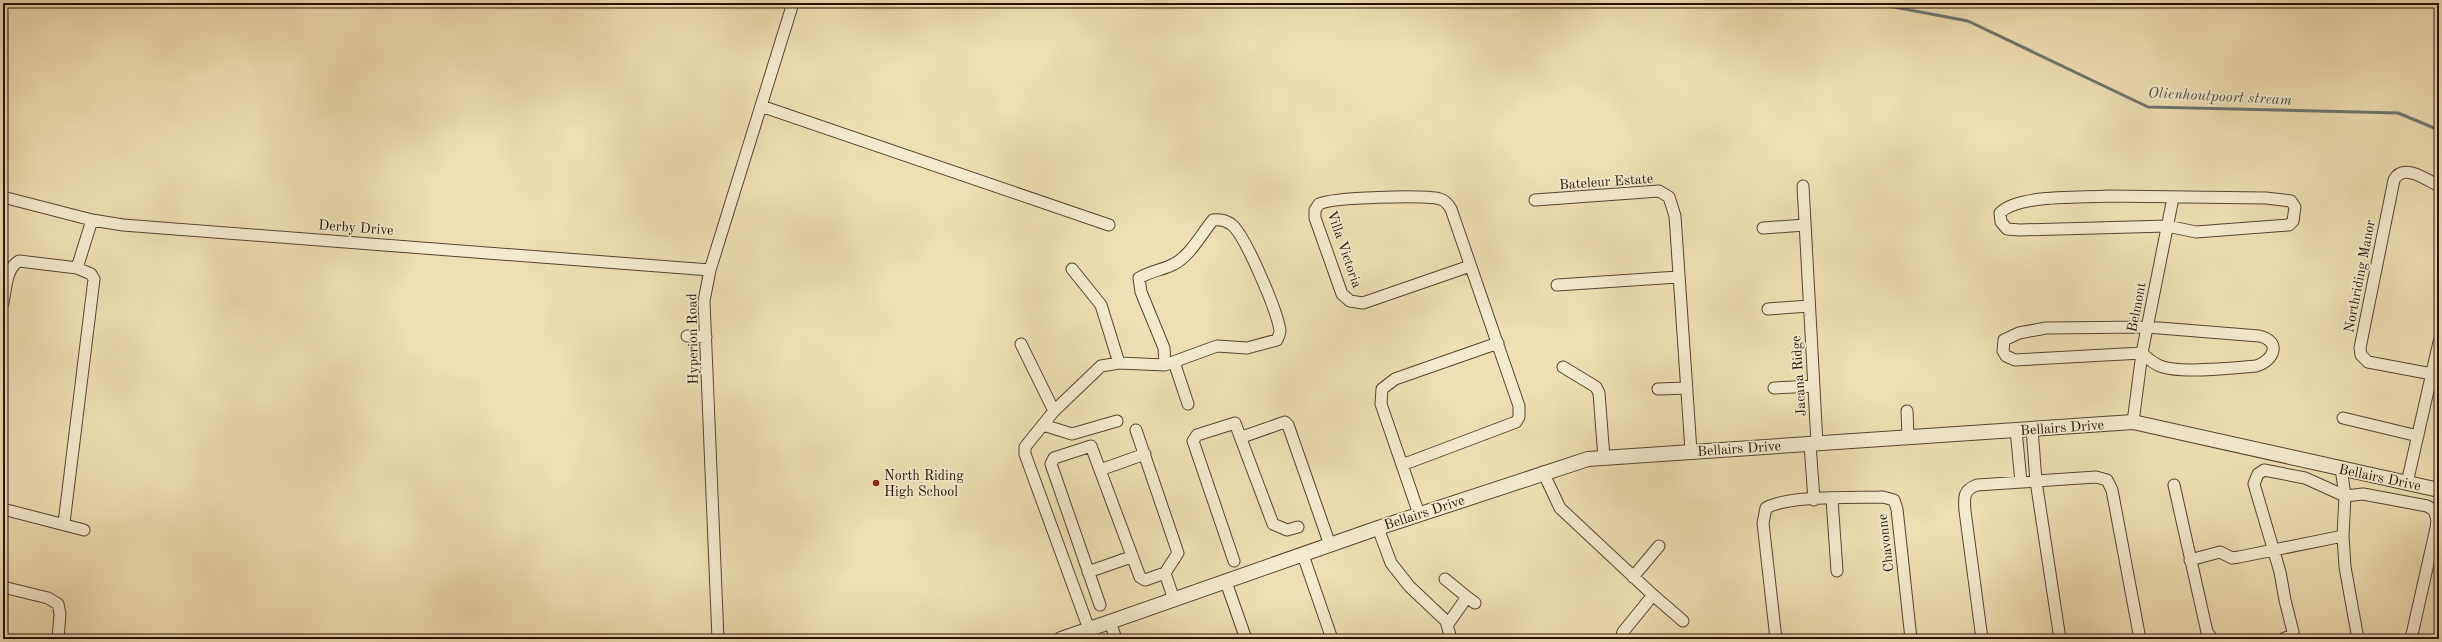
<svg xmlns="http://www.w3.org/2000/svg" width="2442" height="642" font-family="'Old Standard TT',serif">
  <rect width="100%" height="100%" fill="#eee0b4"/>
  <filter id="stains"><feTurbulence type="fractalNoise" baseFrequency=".005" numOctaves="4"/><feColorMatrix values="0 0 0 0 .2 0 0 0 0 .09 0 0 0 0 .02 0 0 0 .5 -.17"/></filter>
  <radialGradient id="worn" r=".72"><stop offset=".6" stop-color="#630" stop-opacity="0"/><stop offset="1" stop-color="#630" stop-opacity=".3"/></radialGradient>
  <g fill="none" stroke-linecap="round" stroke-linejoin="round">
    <path stroke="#6d776f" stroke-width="3" d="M1873 3 1968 21 2148 107 2398 113 2439 130"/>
    <g stroke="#584430" stroke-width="13">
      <path id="minor" d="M761 106 1109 225
        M1803 186 1817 443
        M2108 196 2266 198 2291 201 2295 207 2293 221 2289 225 2196 232 2167 226 2020 230 2007 229 2001 222 2000 213C2018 194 2082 198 2108 196Z
        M3 197 92 220 123 225 710 270
        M1535 200 1659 191 1669 197 1675 216 1691 451
        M1763 228 1805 225
        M77 268 92 220
        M1072 269 1101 305 1119 363
        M1557 285 1678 277
        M3 303C6 289 6 268 19 261L77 268 91 274 94 279 64 523
        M1768 309 1809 306
        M2147 327 2259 336C2282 341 2274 361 2256 366 2234 368 2179 374 2160 366 2153 363 2147 358 2142 353L2015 360 2006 356 2003 351 2004 340 2019 333 2046 328Z
        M687 336 706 337
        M1021 344 1054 411
        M1174 362 1188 404
        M1563 367 1596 387 1599 393 1604 458
        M2432 374 2368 362 2361 355 2360 348 2394 180C2403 162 2427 180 2439 186
        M1774 388 1814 386
        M1658 389 1687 388
        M1907 411 1908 437
        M2343 418 2418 436
        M2133 422 2142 353 2173 198
        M1043 425 1072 434 1117 421
        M2032 429 2036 481 2060 639
        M1136 430 1178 553 1165 573 1174 600
        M2016 430 2021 482
        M1242 437 1285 422 1288 425 1330 545
        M1810 444 1814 500
        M1402 465 1516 422 1519 417V406L1451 209C1448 204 1445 200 1440 199 1424 195 1333 197 1319 204L1315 210V218L1342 294 1350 301 1363 303 1470 266
        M2341 468 2345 496 2343 536 2345 567 2358 639
        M1100 470 1145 454
        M1543 472 1560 508 1653 595 1683 621
        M2407 483 2439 342
        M2174 485 2207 632 2212 639
        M1832 499 1837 571
        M3 509 84 530
        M1419 514 1381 404 1382 389 1395 379 1498 343
        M1378 528 1391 563 1409 586 1446 621 1451 639
        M1303 555 1332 639
        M2190 560 2220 552 2232 558 2239 557 2343 536
        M1234 561 1193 441 1197 435 1235 423 1273 524 1287 530 1298 527
        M1088 572 1131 557
        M1633 577 1659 546
        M1445 579 1467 597 1448 624
        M1226 582 1246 639
        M3 587 48 598 58 604 60 614 58 639
        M1467 597 1475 603
        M1100 605 1051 464 1054 458 1091 446 1140 577 1145 580 1165 573
        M1110 622 1116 639
        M1089 629 1025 454V447L1054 411 1101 366 1119 363 1165 365 1217 346 1247 348 1277 340C1278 337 1280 334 1280 331 1278 313 1245 234 1231 224 1225 220 1220 219 1213 220 1202 233 1190 256 1174 264 1163 270 1150 271 1139 278L1141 292 1164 348 1165 365
        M718 639 704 301 710 270 793 3
        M1621 639 1623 632 1653 595
        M1776 639 1763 523 1766 508C1789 495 1855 498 1883 497L1894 500 1897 509 1911 639
        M1982 639 1965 511C1964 498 1963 490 1977 485L2096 477 2107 480 2112 490 2140 639
        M2283 639 2292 635 2293 632 2285 600 2280 572 2254 484 2258 474 2264 470 2305 478 2345 496 2363 494 2427 506 2434 510 2437 520 2436 528 2411 639"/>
    </g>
    <g stroke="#584430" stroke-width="16">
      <path id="tertiary" d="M1061 639 1378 528 1588 459 2133 422 2439 490"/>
    </g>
    <use href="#minor" stroke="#f4ebce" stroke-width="11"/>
    <use href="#tertiary" stroke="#f4ebce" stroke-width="14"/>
  </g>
  <circle fill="#8f2418" stroke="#f4ebce" stroke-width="1.5" cx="876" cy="483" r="4"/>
  <g text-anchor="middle" stroke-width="3.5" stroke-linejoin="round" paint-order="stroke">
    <g font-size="14" fill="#261004" stroke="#f4ebce">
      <text transform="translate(1606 181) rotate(-4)" y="5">Bateleur Estate</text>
      <text transform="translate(356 227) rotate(4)" y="5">Derby Drive</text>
      <text transform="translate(1345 249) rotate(71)" y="5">Villa Victoria</text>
      <text transform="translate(2359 276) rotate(-79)" y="5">Northriding Manor</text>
      <text transform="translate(2136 307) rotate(-79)" y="5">Belmont</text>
      <text transform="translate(692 339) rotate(-91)" y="5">Hyperion Road</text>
      <text transform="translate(1798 376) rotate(-94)" y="5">Jacana Ridge</text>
      <text transform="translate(2062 427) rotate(-4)" y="5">Bellairs Drive</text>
      <text transform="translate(1739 448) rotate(-4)" y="5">Bellairs Drive</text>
      <text transform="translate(2380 477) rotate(12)" y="5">Bellairs Drive</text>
      <text transform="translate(1424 512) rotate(-18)" y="5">Bellairs Drive</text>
      <text transform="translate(1885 543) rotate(-97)" y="5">Chavonne</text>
    </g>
    <g font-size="14" fill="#261004" stroke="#f4ebce" text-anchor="start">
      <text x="884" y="480">North Riding<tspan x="884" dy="16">High School</tspan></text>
    </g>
    <g font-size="15" font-style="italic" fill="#4f4c42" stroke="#f4ebce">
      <text transform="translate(2220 96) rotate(3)" y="5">Olienhoutpoort stream</text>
    </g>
  </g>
  <rect width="2442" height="642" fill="none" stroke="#eee0b4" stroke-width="16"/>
  <rect x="4" y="4" width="2434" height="634" fill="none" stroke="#261004" stroke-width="2"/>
  <rect x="8" y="8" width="2426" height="626" fill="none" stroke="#261004"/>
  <rect width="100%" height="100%" filter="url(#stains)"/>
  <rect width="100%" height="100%" fill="url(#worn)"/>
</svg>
